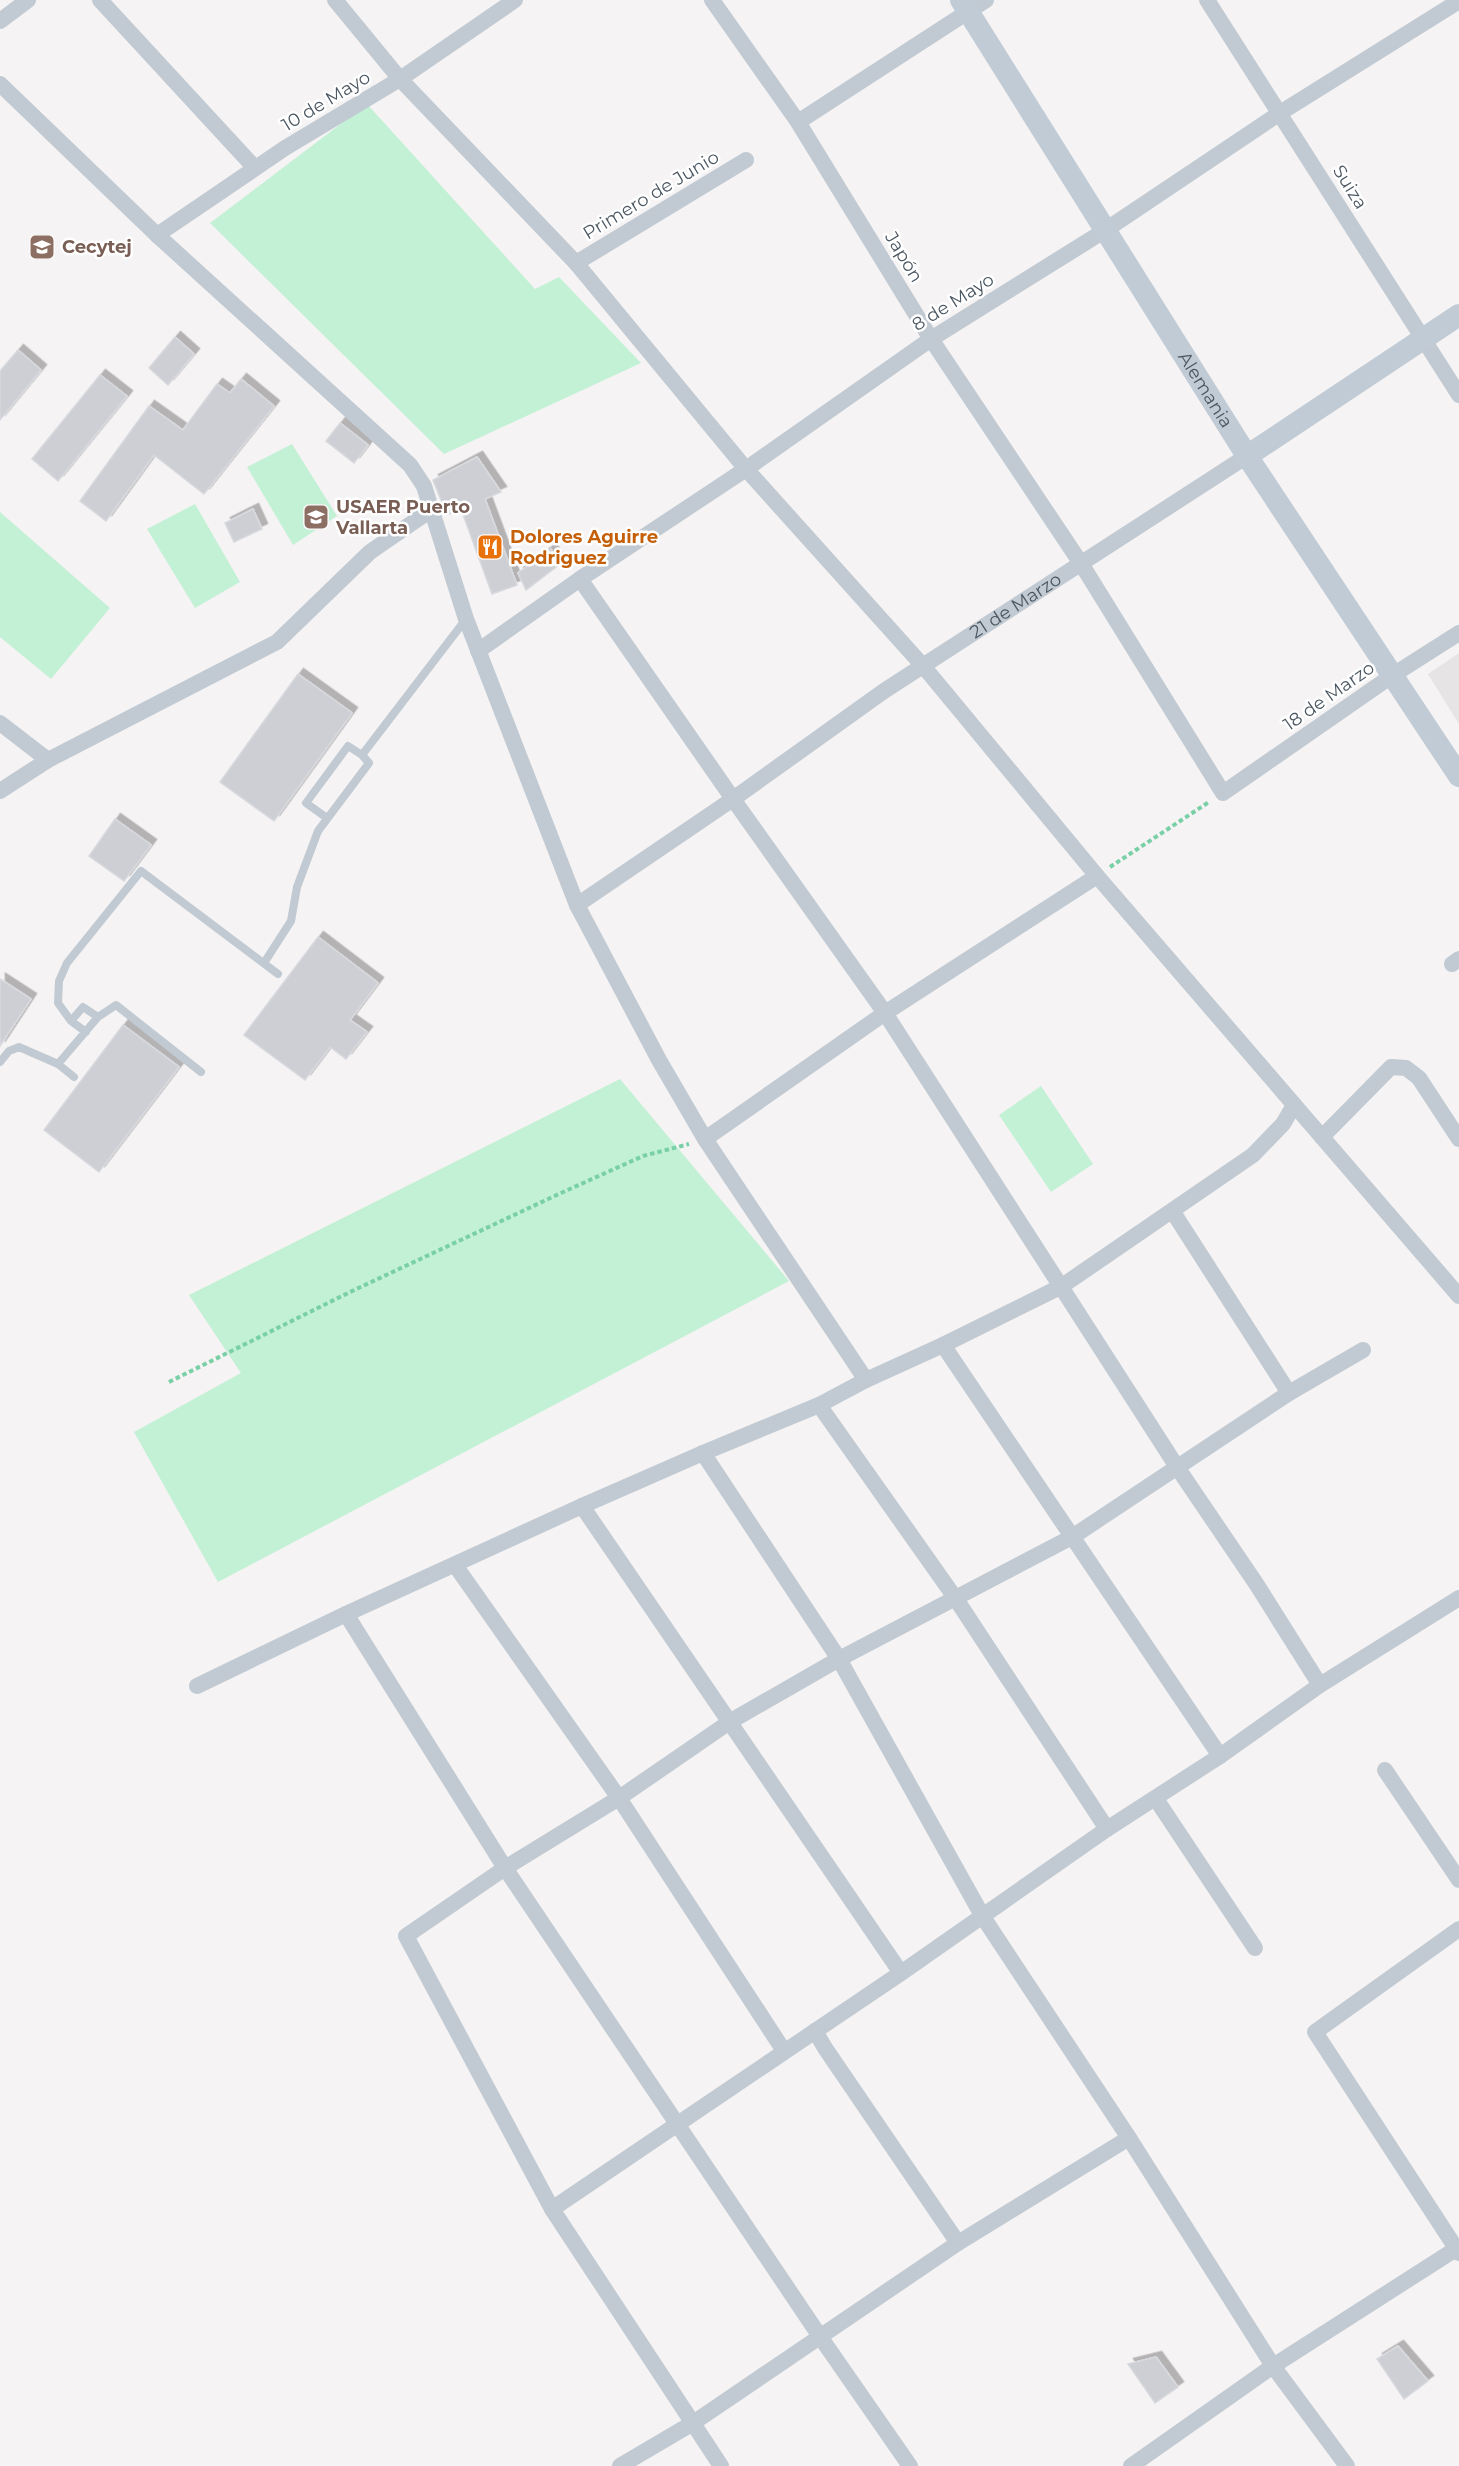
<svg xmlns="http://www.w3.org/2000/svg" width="1459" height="2466" font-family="Montserrat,sans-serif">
  <defs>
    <filter id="shadow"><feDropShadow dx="5.5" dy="-5.5" stdDeviation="0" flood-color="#0004"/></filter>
  </defs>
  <rect width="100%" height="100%" fill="#f5f3f3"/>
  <path fill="#e6e4e5" d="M1459 653V724L1428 674Z"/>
  <path fill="#c3f1d5" d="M367 104 535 289 559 277 641 363 444 454 210 223Z
    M292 444 337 516 293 545 247 467Z
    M195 504 240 582 195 608 147 529Z
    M0 512 110 608 51 679 0 637Z
    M620 1079 789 1281 218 1582 134 1432 241 1373 189 1295Z
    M1041 1086 1093 1164 1051 1192 999 1115Z"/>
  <path fill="#cdcfd5" stroke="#d7d9de" stroke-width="1.5" filter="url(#shadow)" d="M175 337 194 354 168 385 149 368Z
    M18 350 41 370 0 420V371Z
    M100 375 127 396 58 481 32 459Z
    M241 379 274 406 204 494 154 455 106 521 80 501 149 406 183 430 217 384 230 393Z
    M340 423 368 445 354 463 326 441Z
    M477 457 501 492 485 499 517 585 492 594 461 509 447 515 433 480Z
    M253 509 262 529 234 542 225 523Z
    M551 549 560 564 526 590 518 573Z
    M298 674 352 713 274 821 220 782Z
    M115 819 151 845 124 881 89 856Z
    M318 937 378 983 350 1020 367 1032 346 1059 330 1047 305 1080 244 1035Z
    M0 979 31 999 0 1046Z
    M123 1025 179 1067 99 1172 44 1130Z
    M1398 2346 1428 2381 1404 2399 1377 2359Z
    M1156 2357 1178 2387 1155 2403 1128 2364Z"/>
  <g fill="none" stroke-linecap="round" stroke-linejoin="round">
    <path stroke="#7ad0a6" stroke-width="4" stroke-dasharray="4.5 3" stroke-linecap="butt" d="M1110 867 1209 802
      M169 1382 350 1292 561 1193 643 1156 689 1144"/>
    <path stroke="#c1cad2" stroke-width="8" d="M327 818 306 803 348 746 362 755
      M264 963 291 921 297 887 318 831 369 763 362 755 466 619
      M98 1017 83 1007 71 1021 58 1003 59 981 67 963 141 871 278 974
      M71 1021 86 1032
      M0 1062 9 1051 19 1047 58 1064 74 1077
      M58 1064 98 1017 116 1005 201 1072"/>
    <g stroke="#c1cad2" stroke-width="16">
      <path d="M100 0 255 168"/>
      <path d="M335 0 400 79 576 263 746 469 924 667 1097 876 1459 1296"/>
      <path d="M712 0 798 122 931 339 1082 565 1223 793 1393 675 1459 633"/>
      <path d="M1207 0 1459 395"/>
      <path d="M0 21 28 0"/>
      <path d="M0 84 157 235 410 465 424 486 466 619 577 905 659 1060 705 1139 866 1380"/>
      <path d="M798 122 986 0"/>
      <path d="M157 235 285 148 400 79 515 0"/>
      <path d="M576 263 746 160"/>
      <path d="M580 579 733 799 885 1013 1177 1467 1257 1585 1320 1685"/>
      <path d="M478 651 580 579 746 469 931 339 1104 231 1280 113 1459 1"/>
      <path d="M0 723 48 760"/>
      <path d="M0 791 48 760 277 642 370 552 431 510"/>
      <path id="s1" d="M577 905 733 799 884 691 1247 456"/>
      <path d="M1452 964 1459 959"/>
      <path d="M1322 1137 1391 1067 1406 1068 1419 1078 1459 1139"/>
      <path d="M705 1139 885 1013 1097 876"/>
      <path d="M1173 1212 1289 1393"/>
      <path d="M943 1345 1220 1756"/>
      <path d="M819 1405 956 1599 1107 1829"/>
      <path d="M703 1453 839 1659 983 1917 1129 2138 1273 2366 1347 2466"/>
      <path d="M582 1506 901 1973"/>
      <path d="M455 1565 619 1798 784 2051"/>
      <path d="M346 1614 505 1868 821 2338 910 2466"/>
      <path d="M197 1686 346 1614 582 1506 703 1453 819 1405 866 1380 943 1345 1062 1286 1253 1155 1283 1124 1294 1105"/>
      <path d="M1385 1770 1459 1880"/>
      <path d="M1156 1799 1255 1948"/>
      <path d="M1459 1929 1315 2032 1459 2253"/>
      <path d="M815 2031 825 2048 958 2243"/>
      <path d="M552 2209 901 1973 1107 1829 1220 1756 1320 1685 1459 1598"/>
      <path d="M620 2466 693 2423 958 2243 1129 2138"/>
      <path d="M721 2466 552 2209 406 1936 505 1868 619 1798 731 1721 839 1659 1072 1537 1289 1393 1363 1350"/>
      <path d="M1131 2466 1273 2366 1459 2247"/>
    </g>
    <g stroke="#c1cbd6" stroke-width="22">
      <path id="s2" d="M961 0 1247 456 1459 776"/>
      <path d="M1247 456 1459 315"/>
    </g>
  </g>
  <defs>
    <g id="school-square" transform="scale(1.35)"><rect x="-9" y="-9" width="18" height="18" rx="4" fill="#8d6e63" stroke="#fff"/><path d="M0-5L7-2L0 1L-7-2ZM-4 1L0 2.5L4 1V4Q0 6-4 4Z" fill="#fff"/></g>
    <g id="restaurant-square" transform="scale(1.35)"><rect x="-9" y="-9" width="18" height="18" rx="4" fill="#e8710a" stroke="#fff"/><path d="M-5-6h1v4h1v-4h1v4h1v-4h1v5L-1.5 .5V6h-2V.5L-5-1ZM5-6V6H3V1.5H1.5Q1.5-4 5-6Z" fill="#fff"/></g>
  </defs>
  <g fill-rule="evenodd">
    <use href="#school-square" x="42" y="247"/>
    <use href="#school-square" x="316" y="517"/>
    <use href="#restaurant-square" x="490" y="547"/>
  </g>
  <g text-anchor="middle" stroke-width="5" stroke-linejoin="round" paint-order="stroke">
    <g font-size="18" fill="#4a5661" stroke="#fff">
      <text transform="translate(326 101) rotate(-31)" y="6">10 de Mayo</text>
      <text transform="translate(1350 187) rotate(58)" y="6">Suiza</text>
      <text transform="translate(651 195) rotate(-31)" y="6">Primero de Junio</text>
      <text transform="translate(904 257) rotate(59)" y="6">Japón</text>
      <text transform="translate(953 302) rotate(-32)" y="6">8 de Mayo</text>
      <text dy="6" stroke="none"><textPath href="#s2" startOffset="460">Alemania</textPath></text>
      <text dy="6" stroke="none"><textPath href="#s1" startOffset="531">21 de Marzo</textPath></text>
      <text transform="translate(1329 696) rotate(-35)" y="6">18 de Marzo</text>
    </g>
    <g font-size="18" font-weight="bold" fill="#785e54" stroke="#fff" text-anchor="start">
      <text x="62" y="253">Cecytej</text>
      <text x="336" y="513">USAER Puerto<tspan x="336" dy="21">Vallarta</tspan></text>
    </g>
    <g font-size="18" font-weight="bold" fill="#c56008" stroke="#fff" text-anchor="start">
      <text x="510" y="543">Dolores Aguirre<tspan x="510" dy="21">Rodriguez</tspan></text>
    </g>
  </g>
</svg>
